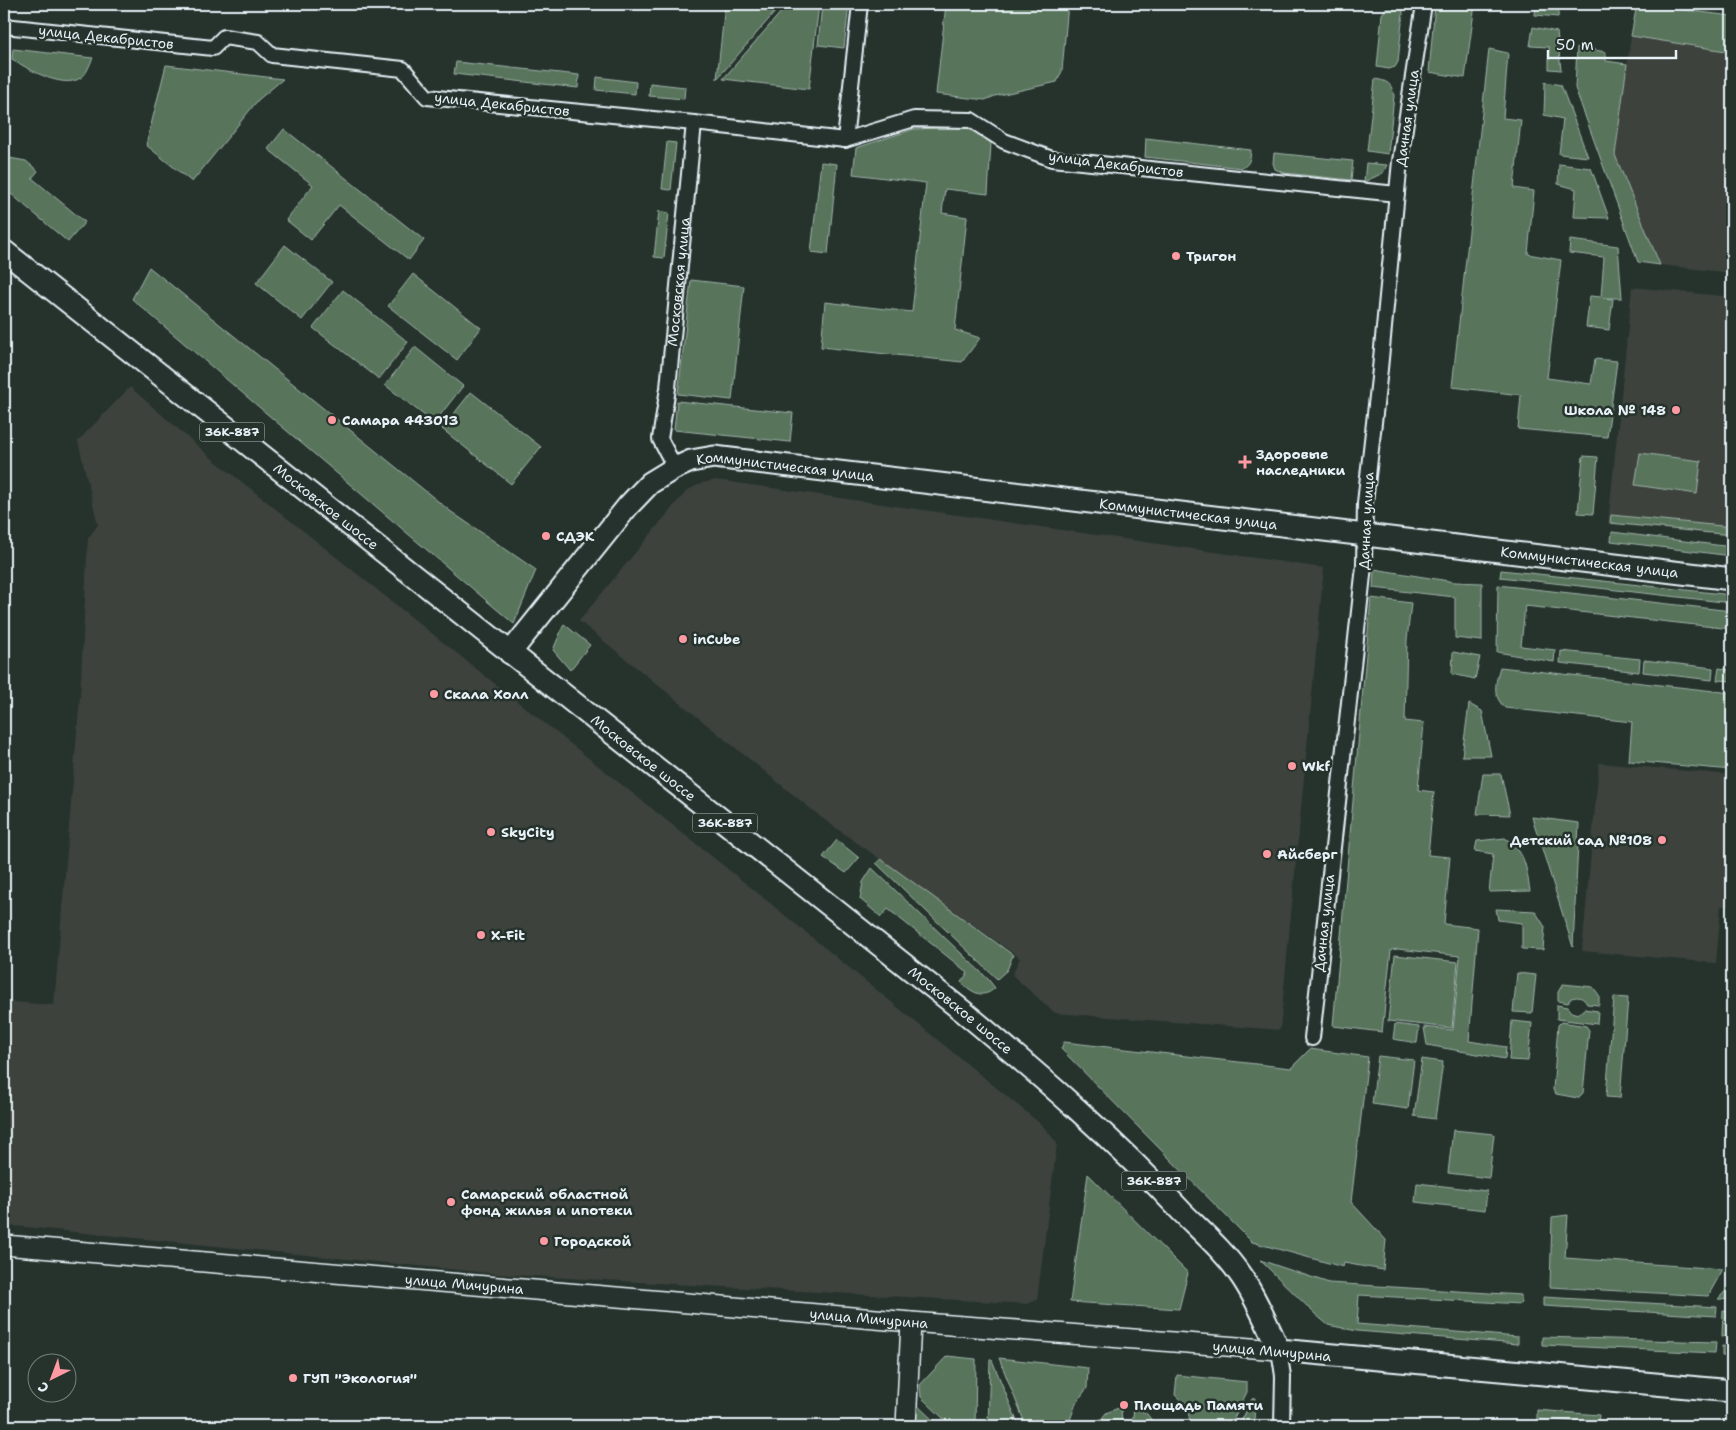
<svg xmlns="http://www.w3.org/2000/svg" width="1736" height="1430" font-family="'Shantell Sans',sans-serif">
  <rect width="100%" height="100%" fill="#26332d"/>
  <filter id="ink" filterUnits="userSpaceOnUse"><feTurbulence type="fractalNoise" baseFrequency=".02" numOctaves="2"/><feDisplacementMap in="SourceGraphic" scale="10" xChannelSelector="R" yChannelSelector="G"/><feConvolveMatrix kernelMatrix="1 2 1 2 8 2 1 2 1" color-interpolation-filters="sRGB"/></filter>
  <g filter="url(#ink)">
    <path fill="#3d423c" d="M1631 36 1732 52V273L1660 265 1615 155Z
      M1632 287 1732 297V536L1608 524Z
      M130 387 208 455 754 890 1042 1125 1057 1143 1037 1300 1027 1304 499 1274 4 1225V1064L10 1002 54 1005 80 697 88 538 98 525 78 441Z
      M716 480 1324 568 1280 1030 1055 1013 1012 975 1020 958 822 818 579 621 677 502 688 490 702 483Z
      M1599 763 1732 775V906H1721L1716 963 1582 951Z"/>
    <path fill="#58745c" stroke="#a0b2aa" d="M725 4H782L717 79Z
      M788 4H819L809 89 723 79Z
      M822 4H849L844 48 818 45Z
      M946 4H1068L1062 71 1057 82 995 96 985 100 936 94Z
      M1389 4H1397L1402 7 1403 13 1398 62 1395 67 1389 69 1377 67 1382 14Z
      M1435 4H1475L1465 78 1429 72Z
      M1536 4H1559L1558 17 1535 15Z
      M1637 4 1732 16V52L1631 36Z
      M1533 27 1557 32 1561 70 1549 69V47L1530 46Z
      M1577 47 1606 52V61L1627 64 1615 155 1660 265 1638 262 1575 88Z
      M13 49 93 58C90 63 88 71 84 75 67 93 28 69 12 59Z
      M1489 49 1508 53 1503 118 1521 120 1514 188 1534 191 1528 254 1561 260 1547 378 1591 384 1595 359 1617 361 1607 437 1518 429 1521 395 1452 387Z
      M456 62 579 75 578 88 454 74Z
      M166 65 283 79 258 100 192 182 146 145Z
      M597 77 636 82 635 94 596 90Z
      M1375 79C1387 81 1392 83 1394 96L1388 154 1367 151Z
      M1545 82 1561 85 1588 157 1559 154 1563 119 1544 115Z
      M650 83 685 87 684 99 649 96Z
      M968 127 991 143 988 194 945 189 942 213 967 217 955 330 980 338 962 362 821 347 825 302 912 312 926 183 853 174 856 148 914 129Z
      M284 129 424 240 409 260 339 205 311 240 286 220 313 185 268 149Z
      M1146 138 1251 150C1250 159 1250 164 1242 168L1145 157Z
      M667 142 676 143 671 190 662 189Z
      M1274 153 1353 161 1351 180 1284 173 1275 169 1273 163Z
      M4 157 26 161 38 171 32 178 85 222 68 242 4 188Z
      M821 162 837 164 828 254 811 252Z
      M1366 163 1387 165 1383 173 1364 182Z
      M1559 164 1591 168 1609 218 1574 217 1576 189 1558 184Z
      M659 211 669 213 664 258 654 257Z
      M1570 240 1618 246 1622 298H1603L1613 299 1609 330 1586 327 1590 296 1601 297 1604 257 1569 253Z
      M285 245 332 282 302 320 256 283Z
      M149 267 450 511 536 570 514 624 132 299Z
      M413 274 481 328 457 360 388 306Z
      M691 280 744 286 732 400 678 394Z
      M343 290 408 342 379 379 313 328Z
      M415 347 463 386 434 423 385 385Z
      M471 392 541 447 511 484 442 429Z
      M677 401 793 413 790 442 674 430Z
      M1640 453 1701 461 1697 494 1635 485Z
      M1583 456 1598 457 1593 514 1578 513Z
      M1611 515 1732 527V535L1610 523Z
      M1612 532 1732 547V556L1611 541Z
      M1374 569 1455 582 1482 583V641L1455 638V597L1373 588Z
      M1501 570 1732 595V603L1500 577Z
      M1498 585 1732 611V629L1525 606 1521 646 1555 650 1554 662 1497 652Z
      M1371 598 1411 603 1407 640 1405 721 1424 723 1418 790 1434 792 1428 855 1450 857 1444 924 1478 928 1469 1041 1506 1047 1505 1059 1427 1045 1424 1027 1453 1030 1460 956 1398 949 1391 950 1382 1032 1333 1026Z
      M564 624 590 645 570 670 553 650Z
      M1561 651 1640 659 1639 672 1560 663Z
      M1453 652 1480 657 1475 679 1452 674Z
      M1644 660 1713 668 1712 680 1643 672Z
      M1500 667 1732 693V770L1629 761 1632 722 1505 708C1492 695 1495 684 1500 667Z
      M1719 668 1732 670V681L1717 680Z
      M1469 704 1482 711 1491 756H1462Z
      M1483 774H1501L1510 815 1477 814Z
      M1532 817 1579 823 1573 947Z
      M1505 838C1526 852 1526 867 1530 891L1489 892 1493 854 1475 851 1477 841Z
      M837 840 859 858 846 873 823 857Z
      M881 859 1013 955 1007 970 997 979 876 863Z
      M872 868 988 979 995 988C982 1000 972 992 961 982L968 973 888 909 881 917 860 899 863 882Z
      M1496 909 1535 911 1545 927 1543 950 1522 949V923L1498 920Z
      M1395 955 1458 962 1452 1028 1388 1021Z
      M1517 973 1536 975 1532 1013 1513 1012Z
      M1563 984 1593 987 1599 995V1005L1587 1004C1583 997 1579 996 1571 998L1568 1003 1558 1001V992Z
      M1614 997 1628 998 1620 1098 1606 1097Z
      M1557 1005 1567 1007 1571 1012 1578 1014 1584 1009 1598 1011 1597 1024 1557 1019Z
      M1512 1021 1532 1023 1528 1061 1509 1060Z
      M1561 1022 1586 1026 1589 1030 1583 1093 1578 1098 1556 1094 1553 1090 1558 1025Z
      M1395 1024 1419 1027 1417 1043 1393 1039Z
      M1064 1042 1291 1068 1310 1049 1368 1057 1351 1202 1386 1240 1383 1270 1344 1263 1343 1267 1252 1242 1061 1049Z
      M1378 1056 1414 1060 1408 1109 1372 1104Z
      M1422 1059 1443 1062 1435 1119 1414 1116Z
      M1453 1130 1494 1134 1489 1178 1448 1173Z
      M1088 1174 1188 1273 1179 1309 1070 1302Z
      M1417 1183 1487 1191 1485 1210 1415 1202Z
      M1568 1215 1565 1258 1723 1269 1708 1296 1550 1287 1552 1217Z
      M1260 1260 1329 1283 1521 1295V1304L1359 1295 1357 1324 1518 1337V1344L1357 1331 1328 1325 1315 1314Z
      M1732 1284V1300L1718 1299Z
      M1543 1297 1717 1307 1716 1316 1543 1306Z
      M1723 1311 1732 1312V1338L1722 1336Z
      M1542 1337 1716 1342 1715 1353 1542 1345Z
      M1722 1346 1732 1347V1356H1722Z
      M947 1356 976 1359 975 1426H947V1422L921 1397 920 1385Z
      M999 1358 1088 1368 1087 1388 1076 1403 1068 1426H1026Z
      M990 1359 992 1360 1019 1426H988Z
      M1177 1375 1247 1382V1392L1230 1426H1190C1190 1412 1185 1404 1175 1395Z
      M1255 1398 1254 1426H1239L1252 1399Z
      M916 1404 935 1422V1426H915Z
      M1121 1407 1122 1426H1096L1106 1413Z
      M1134 1407 1147 1414 1156 1426H1132Z
      M1537 1410 1599 1415 1598 1423 1537 1419Z"/>
    <g fill="none" stroke-linecap="round" stroke-linejoin="round">
      <g stroke="#e8f1f8" stroke-width="18">
        <g id="street">
          <path d="M4 26 213 48 224 37 258 42 272 55 403 69 427 97 694 123 845 140 914 119 971 120 1004 141 1052 159 1397 194"/>
          <path d="M845 140 860 4"/>
          <path id="s1" d="M675 468 660 439 668 388 694 123"/>
          <path d="M1312 1038 1364 566 1365 503 1380 369 1400 161 1424 4"/>
          <path d="M1279 1350 1283 1376 1282 1426"/>
        </g>
      </g>
      <g stroke="#e8f1f8" stroke-width="22">
        <g id="secondary">
          <path id="s2" d="M4 1245 911 1322 1279 1350"/>
          <path d="M906 1426 911 1322"/>
        </g>
      </g>
      <g stroke="#e8f1f8" stroke-width="25">
        <g id="primary">
          <path id="s3" d="M4 251 964 1012C1040 1075 1115 1140 1182 1212 1202 1232 1225 1252 1241 1276 1257 1299 1267 1325 1279 1350L1732 1391"/>
          <path id="s4" d="M510 653 628 506 650 483 673 469 691 461 714 457 1732 579"/>
        </g>
      </g>
      <use href="#street" stroke="#26332d" stroke-width="14"/>
      <use href="#secondary" stroke="#26332d" stroke-width="19"/>
      <use href="#primary" stroke="#26332d" stroke-width="21"/>
    </g>
  </g>
  <g fill="#ff9aa2" stroke="#26332d" stroke-width="2">
    <circle cx="1176" cy="256" r="5"/>
    <circle cx="1676" cy="410" r="5"/>
    <circle cx="332" cy="420" r="5"/>
    <path d="M1242.5 454.5h5v5h5v5h-5v5h-5v-5h-5v-5h5z"/>
    <circle cx="546" cy="536" r="5"/>
    <circle cx="683" cy="639" r="5"/>
    <circle cx="434" cy="694" r="5"/>
    <circle cx="1292" cy="766" r="5"/>
    <circle cx="491" cy="832" r="5"/>
    <circle cx="1662" cy="840" r="5"/>
    <circle cx="1267" cy="854" r="5"/>
    <circle cx="481" cy="935" r="5"/>
    <circle cx="451" cy="1202" r="5"/>
    <circle cx="544" cy="1241" r="5"/>
    <circle cx="293" cy="1378" r="5"/>
    <circle cx="1124" cy="1405" r="5"/>
  </g>
  <g text-anchor="middle" stroke-width="5" stroke-linejoin="round" paint-order="stroke">
    <g fill="#26332d" stroke="#aeb8bb" stroke-width="1">
      <rect x="199.5" y="422.5" width="65" height="19" rx="4"/>
      <rect x="692.5" y="813.5" width="65" height="19" rx="4"/>
      <rect x="1121.5" y="1171.5" width="65" height="19" rx="4"/>
    </g>
    <g font-size="12" font-weight="bold" fill="#e8f1f8">
      <text x="232" y="436">36К-887</text>
      <text x="725" y="827">36К-887</text>
      <text x="1154" y="1185">36К-887</text>
    </g>
    <g font-size="14" fill="#e8f1f8" stroke="#26332d">
      <text transform="translate(106 37) rotate(6)" y="5">улица Декабристов</text>
      <text transform="translate(502 104) rotate(6)" y="5">улица Декабристов</text>
      <text transform="translate(1407 118) rotate(-82)" y="5">Дачная улица</text>
      <text transform="translate(1116 164) rotate(7)" y="5">улица Декабристов</text>
      <text dy="5" stroke="none"><textPath href="#s1" startOffset="191">Московская улица</textPath></text>
      <text dy="5" stroke="none"><textPath href="#s4" startOffset="362">Коммунистическая улица</textPath></text>
      <text dy="5" stroke="none"><textPath href="#s3" startOffset="411">Московское шоссе</textPath></text>
      <text dy="5" stroke="none"><textPath href="#s4" startOffset="768">Коммунистическая улица</textPath></text>
      <text transform="translate(1366 521) rotate(-87)" y="5">Дачная улица</text>
      <text dy="5" stroke="none"><textPath href="#s4" startOffset="1172">Коммунистическая улица</textPath></text>
      <text dy="5" stroke="none"><textPath href="#s3" startOffset="816">Московское шоссе</textPath></text>
      <text transform="translate(1324 923) rotate(-84)" y="5">Дачная улица</text>
      <text dy="5" stroke="none"><textPath href="#s3" startOffset="1221">Московское шоссе</textPath></text>
      <text dy="5" stroke="none"><textPath href="#s2" startOffset="462">улица Мичурина</textPath></text>
      <text dy="5" stroke="none"><textPath href="#s2" startOffset="868">улица Мичурина</textPath></text>
      <text transform="translate(1272 1351) rotate(5)" y="5">улица Мичурина</text>
    </g>
    <g font-size="14" font-weight="bold" fill="#e8f1f8" stroke="#26332d" text-anchor="start">
      <text x="1186" y="261">Тригон</text>
      <text x="1666" y="415" text-anchor="end">Школа № 148</text>
      <text x="342" y="425">Самара 443013</text>
      <text x="1256" y="459">Здоровые<tspan x="1256" dy="16">наследники</tspan></text>
      <text x="556" y="541">СДЭК</text>
      <text x="693" y="644">inCube</text>
      <text x="444" y="699">Скала Холл</text>
      <text x="1302" y="771">Wkf</text>
      <text x="501" y="837">SkyCity</text>
      <text x="1652" y="845" text-anchor="end">Детский сад №108</text>
      <text x="1277" y="859">Айсберг</text>
      <text x="491" y="940">X-Fit</text>
      <text x="461" y="1199">Самарский областной<tspan x="461" dy="16">фонд жилья и ипотеки</tspan></text>
      <text x="554" y="1246">Городской</text>
      <text x="303" y="1383">ГУП "Экология"</text>
      <text x="1134" y="1410">Площадь Памяти</text>
    </g>
  </g>
  <rect width="1736" height="1430" fill="none" stroke="#26332d" stroke-width="20"/>
  <rect x="10" y="10" width="1716" height="1410" fill="none" stroke="#e8f1f8" stroke-width="2" filter="url(#ink)"/>
  <g transform="translate(52 1378) rotate(222)"><circle r="24" fill="#26332d" stroke="#747f7e"/>
  <path d="M0-4L9 19L0 12L-9 19Z" fill="#ff9aa2"/>
  <text y="-8" font-size="14" font-weight="bold" text-anchor="middle" fill="#e8f1f8">С</text>
  </g>
  <path d="M1548 50v8h128v-8" fill="none" stroke="#e8f1f8" stroke-width="2.5"/>
  <text x="1556" y="50" font-size="15" fill="#e8f1f8" stroke="#26332d" stroke-width="4" paint-order="stroke">50 m</text>
</svg>
